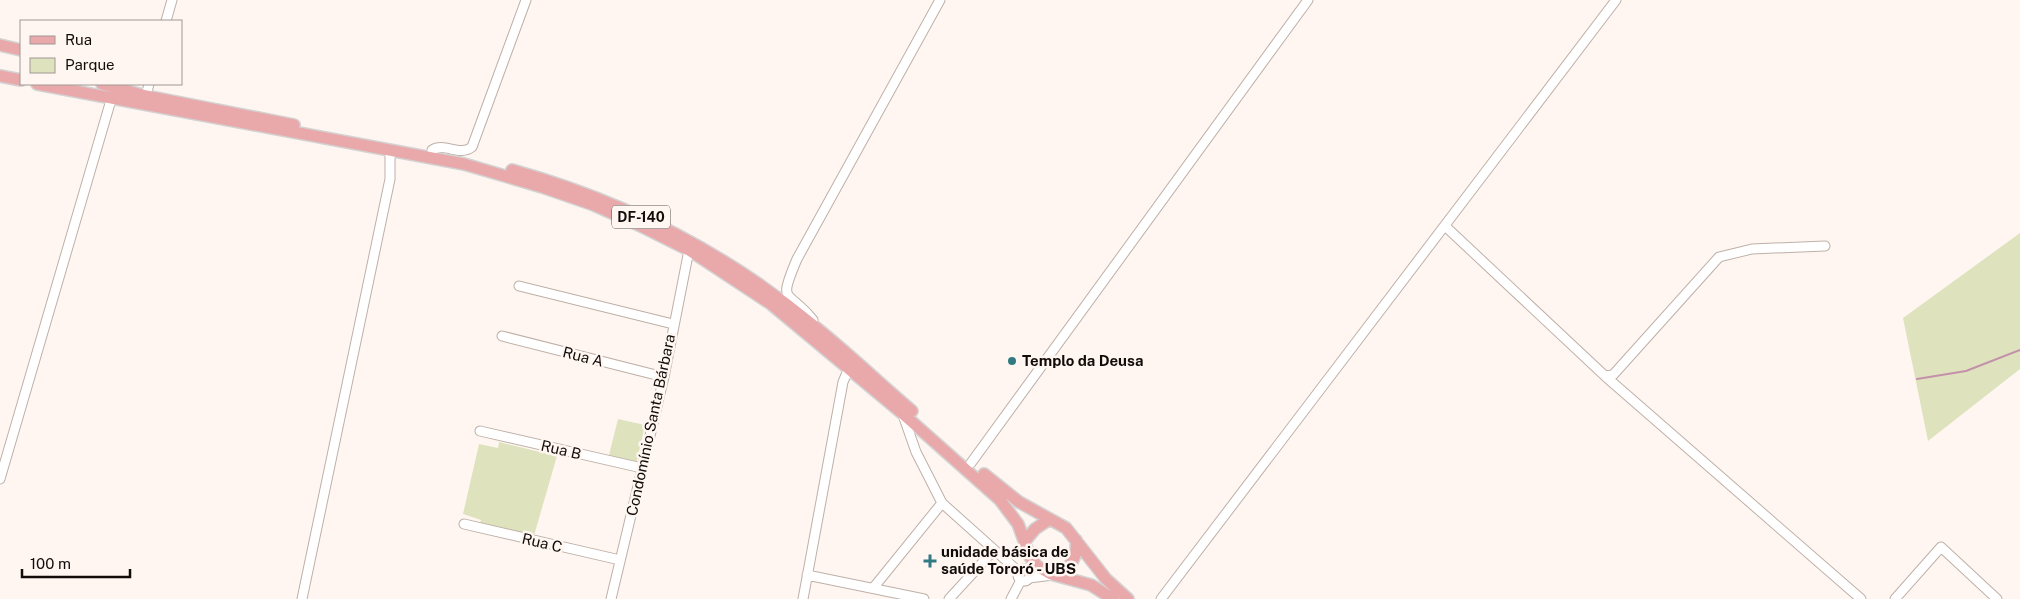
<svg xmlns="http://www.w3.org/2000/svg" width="2020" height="599" font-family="'Public Sans',sans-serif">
  <rect width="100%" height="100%" fill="#fff6f1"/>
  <path fill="#dee3be" d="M2020 233V369L1928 441 1903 318Z
    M618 419 645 425 636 465 608 459Z
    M499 442 557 456 533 539 479 526 481 520 463 514 479 444 498 448Z"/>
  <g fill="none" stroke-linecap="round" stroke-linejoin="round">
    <path stroke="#c491ab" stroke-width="2" d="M1917 379 1966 371 2020 350"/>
    <g stroke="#beb0a8" stroke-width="11">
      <path id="minor" d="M166 21 172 0
        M146 96 149 84
        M432 150C445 142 459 157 472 147L526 0
        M1445 226 1605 376 1861 599
        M519 286 673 324
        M813 320C788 288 777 306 797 259L940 0
        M502 336 664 377
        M1605 376 1613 375 1719 257 1752 249 1825 246
        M903 415 916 452 942 503 1019 572
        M480 431 642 468
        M971 463 1308 0
        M0 479 111 100
        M464 524 620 560
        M1018 575a6 6 0 1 1 12 0a6 6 0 1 1-12 0Z
        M807 575 924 599
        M1029 578 1053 575
        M874 587 942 503
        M302 599 390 179V150
        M611 599 664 377 689 250
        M803 599 843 382 849 368
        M949 599 994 550
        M1011 599 1021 580
        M1161 599 1616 0
        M1895 599 1941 547 1997 599"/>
    </g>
    <g stroke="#d4d3d3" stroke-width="14">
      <path id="major" d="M0 45 21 50
        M0 76 21 80
        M37 84 464 164 542 187 594 205 641 226 689 250 771 304 902 413 1000 500 1018 524 1030 557 1037 566 1051 574 1091 585 1113 599
        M102 84 146 96 294 125
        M512 170C623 201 726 253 814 326 848 353 879 383 912 411
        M984 474 1019 502 1066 528 1106 579 1128 599
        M1025 541 1035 529 1050 519
        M1057 575C1071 568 1078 556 1076 540"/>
    </g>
    <use href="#minor" stroke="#fff" stroke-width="9"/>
    <use href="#major" stroke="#e9a8aa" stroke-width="11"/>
  </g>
  <g fill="#317983" stroke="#fff6f1" stroke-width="2">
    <circle cx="1012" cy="361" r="5"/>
    <path d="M927.5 553.5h5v5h5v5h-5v5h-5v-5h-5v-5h5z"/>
  </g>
  <g text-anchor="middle" stroke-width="5" stroke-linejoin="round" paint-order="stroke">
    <rect fill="#fff6f1" stroke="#58524f" stroke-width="1" x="612" y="205.5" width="58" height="23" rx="4"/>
    <g font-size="14" font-weight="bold" fill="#110c0a">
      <text x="641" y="222">DF-140</text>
    </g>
    <g font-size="15" fill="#110c0a" stroke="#fff6f1">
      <text transform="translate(583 357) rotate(14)" y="5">Rua A</text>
      <text transform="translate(651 425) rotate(-78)" y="5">Condomínio Santa Bárbara</text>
      <text transform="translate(561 450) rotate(13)" y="5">Rua B</text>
      <text transform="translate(542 543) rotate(13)" y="5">Rua C</text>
    </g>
    <g font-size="15" font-weight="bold" fill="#110c0a" stroke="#fff6f1" text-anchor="start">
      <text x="1022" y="366">Templo da Deusa</text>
      <text x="941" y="557">unidade básica de<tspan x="941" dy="17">saúde Tororó - UBS</tspan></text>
    </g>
  </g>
  <rect x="20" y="20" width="162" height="65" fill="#fff6f1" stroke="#a09895"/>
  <rect x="30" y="36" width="25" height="8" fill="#e9a8aa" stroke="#a09895"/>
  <text x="65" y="45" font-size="15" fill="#110c0a">Rua</text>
  <rect x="30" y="58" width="25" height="15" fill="#dee3be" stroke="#a09895"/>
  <text x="65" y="70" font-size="15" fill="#110c0a">Parque</text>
  <path d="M22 569v8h108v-8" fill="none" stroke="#110c0a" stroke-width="2.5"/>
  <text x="30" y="569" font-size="15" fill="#110c0a" stroke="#fff6f1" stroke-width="4" paint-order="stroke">100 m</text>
</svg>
